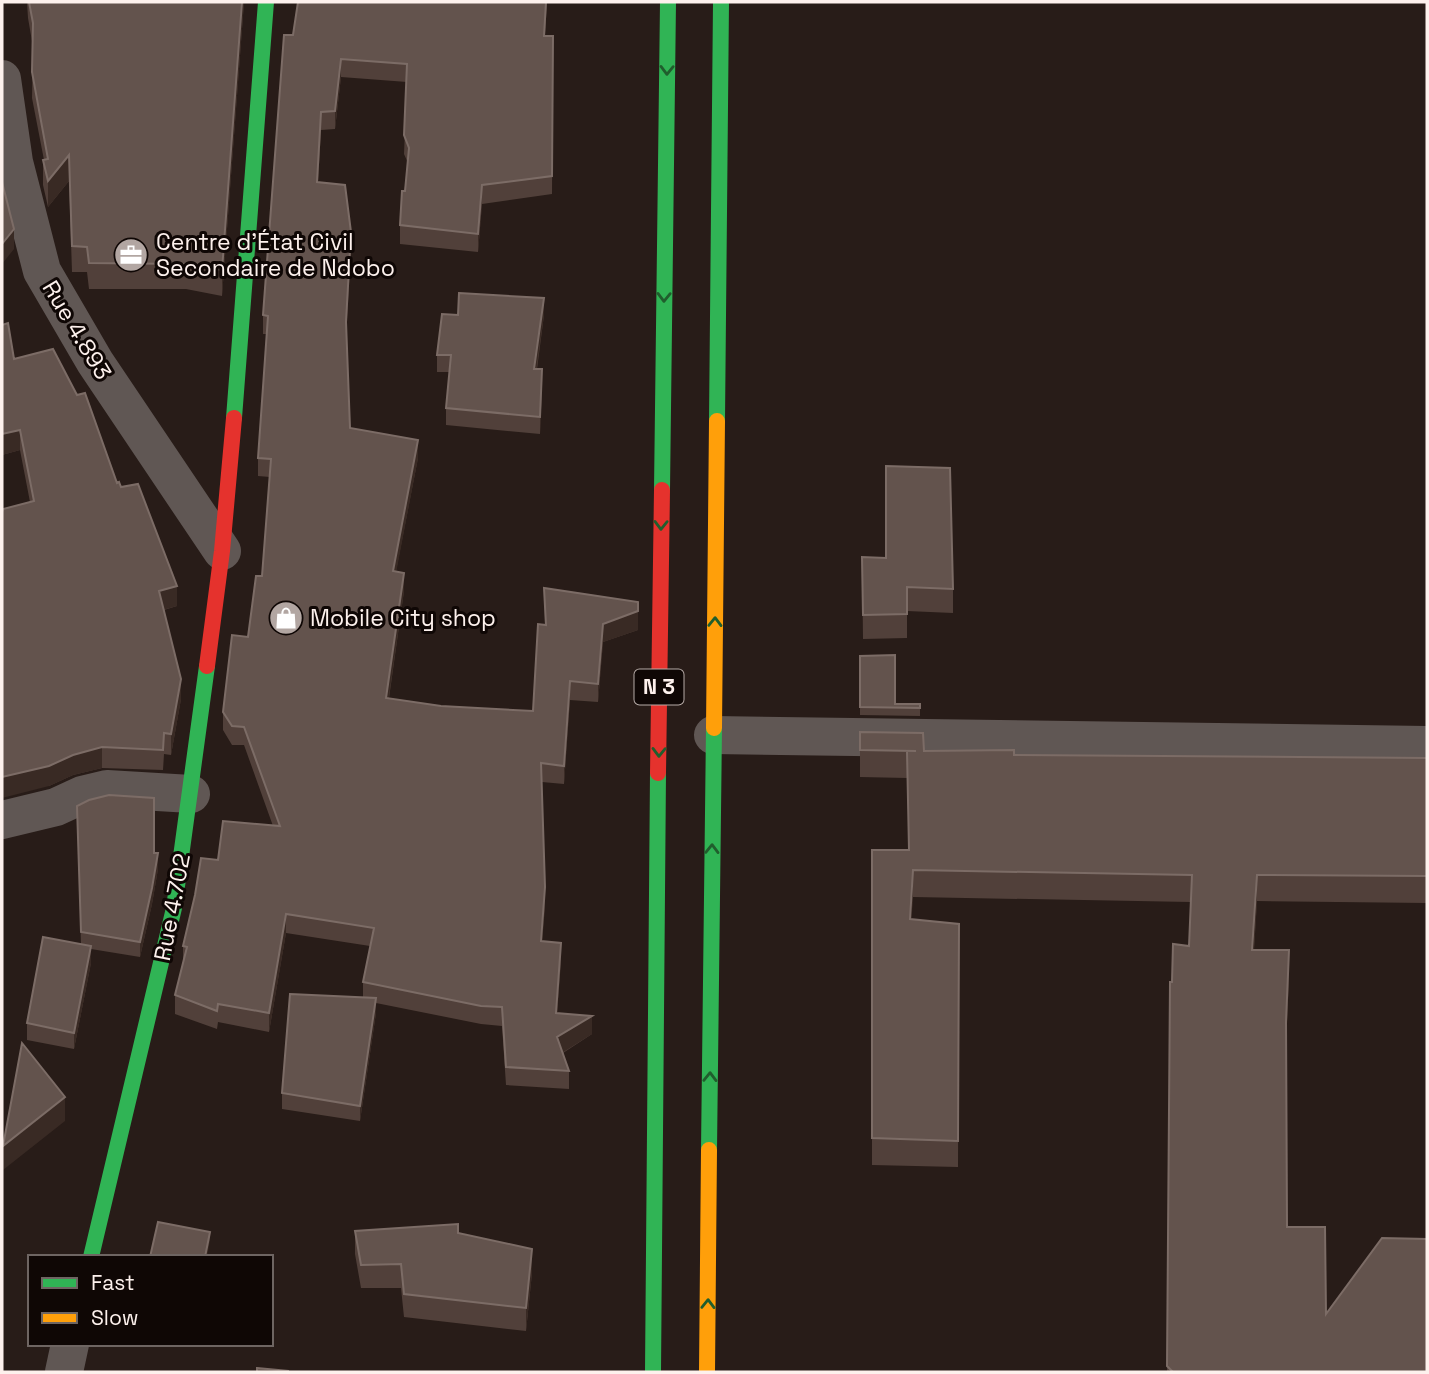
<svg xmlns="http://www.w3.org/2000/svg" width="1429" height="1374" font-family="'Space Grotesk',sans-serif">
  <rect width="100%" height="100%" fill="#281c18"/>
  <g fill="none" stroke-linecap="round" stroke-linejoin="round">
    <path stroke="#605754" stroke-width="38" d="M2 79 14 162 42 271 95 362 222 551
      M713 735 1427 745
      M2 820 56 807 82 795 107 789 191 794
      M64 1372 70 1344"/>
    <path stroke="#30b455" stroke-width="16" d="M234 418 266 2
      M717 421 721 2
      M662 490 668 2
      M709 1150 714 728
      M91 1257 174 908 207 666
      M653 1372 658 773"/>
    <path stroke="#ff9f0a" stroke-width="16" d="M714 728 717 421
      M707 1372 709 1150"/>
    <path stroke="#e5322d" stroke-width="16" d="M207 666 222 551 234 418
      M658 773 662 490"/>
  </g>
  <path fill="#51403a" d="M27 2H244L222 296 186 289H89L87 272H72L69 181 48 207 43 185V160H44L32 98 33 47 28 18Z
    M298 2H547L545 36H553L552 194 482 204 478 252 400 244V225L408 163 404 154 407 82 341 77 335 129 321 130 318 182 351 250 346 334 350 428 418 458 396 571 404 591 389 698 441 706 533 711 545 624 544 588 638 602V630L603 642 598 702 570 700 564 784 542 782 545 906 542 941 561 961 557 1013 592 1034 563 1053 569 1071V1089L506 1085 502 1026 481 1024 376 1003V1013L360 1121 282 1109V1093L363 997V982L370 946 286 933 269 1032 218 1022 217 1029 175 1014V995L183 963V946L218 860 273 826 244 745H232L223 730V712L248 637 262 576 270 477 258 476V458L267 334H263V315L293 35Z
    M544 315 537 369 542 386 540 434 446 425V408L450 372H437V355Z
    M2 325 14 359 117 483 177 606 164 610 181 699 171 755 164 754 163 770 102 768 73 775 49 786 30 502 20 450 2 455Z
    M862 557 953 589V613L907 611V638L863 639Z
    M860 656 895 704H920V716L860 715Z
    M860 732 924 751 1014 755 1427 758V903L1257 901 1254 950 1289 977 1286 1047 1287 1227 1326 1314 1427 1372H1167L1170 982H1172L1189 946 1191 902 913 897 911 920 959 924 958 1167 872 1165V850H909L907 778 860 777Z
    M77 806 154 853 158 869 152 904 140 957 91 949V963L74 1049 27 1040V1023L81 945Z
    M355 1231 458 1233 532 1273 526 1331 404 1317 401 1288H361L355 1254Z"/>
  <path fill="#392a24" d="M242 2H244L222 296V270Z
    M341 59V77L335 129V111Z
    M321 112V130L317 201V182Z
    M69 155V181L48 207V181Z
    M482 185V204L478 252V234Z
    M14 229V249L2 264V244Z
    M351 232V250L346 341V322Z
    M544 298V315L534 386V369Z
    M542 369V386L540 434V417Z
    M20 430V450L2 455V434Z
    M418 440V458L393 589V571Z
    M404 573V591L386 717V698Z
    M177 586V606L159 611V591Z
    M638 611V630L603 642 598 702V684L603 624Z
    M181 679V699L171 755V734Z
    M570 681V700L564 784V766Z
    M102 747V768L73 775 49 786 2 798V777L73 755Z
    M158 853V869L152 904 140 957V942Z
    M913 870V897L910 946V919Z
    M1257 875V901L1252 977V950Z
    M545 887V906L541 960V941Z
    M286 914V933L269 1032V1013Z
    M561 943V961L556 1032V1013Z
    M91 946V963L74 1049V1033Z
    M1289 950V977L1286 1049V1022Z
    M376 998V1013L360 1121V1106Z
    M592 1016V1034L557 1056V1037Z
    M65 1097V1121L3 1170V1146Z
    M210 1232V1240L207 1257H205Z
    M532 1249V1273L526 1331V1308Z"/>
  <path fill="#63534d" stroke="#7c6c66" stroke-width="2" d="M29 2H242L222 270 186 264 89 263 87 247 72 246 69 155 48 181 43 160 48 159 32 72 33 23Z
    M298 2H546L544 36H553L552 176 482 185 478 234 400 225 402 191H405L409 148 404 135 407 64 341 59 335 111 321 112 317 182 345 185 351 232 346 322 350 428 418 440 393 571 404 573 386 698 441 706 533 711 538 624 546 625 544 588 638 602V611L603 624 598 684 570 681 564 766 541 763 545 887 541 941 561 943 556 1013 592 1016 557 1037 569 1071 506 1067 502 1007 481 1006 363 982 374 928 286 914 269 1013 218 1004 217 1011 175 995 187 947 183 946 195 895 201 858 218 860 223 821 280 826 244 727 232 726 223 712 232 635 248 637 256 576H262L271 459 258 458 268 316 263 315 284 35H293Z
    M2 182 14 229 2 244Z
    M459 293 544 298 534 369H542L540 417 446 408 451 355H437L442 314 458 315Z
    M8 323 14 359 53 349 77 395 85 393 117 483 119 482 121 487 138 484 177 586 159 591 181 679 171 734 164 733 163 750 102 747 73 755 49 766 2 777V512L3 509 34 501 20 430 2 434V325Z
    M886 466 950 468 953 589 907 587V614L863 615 862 557 886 558Z
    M895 655V704H920V708L860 707V656Z
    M860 732 923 733 924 751 1014 750V755L1427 758V876L1257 875 1252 950H1289L1286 1022 1287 1227H1325L1326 1314 1382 1238 1427 1239V1372H1173L1167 1366 1170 982H1172L1173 944 1189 946 1192 875 913 870 910 919 959 924 958 1141 872 1138V850H909L907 751H916L860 750Z
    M109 795 154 798V853H158L152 888 140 942 81 932 77 806 89 800Z
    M43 937 91 946 74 1033 27 1023Z
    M290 994 376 998 360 1106 282 1093Z
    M22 1043 65 1097 3 1146Z
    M158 1222 210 1232 205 1257H150Z
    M458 1224V1233L532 1249 526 1308 404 1294 401 1264 361 1265 355 1231Z
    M257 1368 288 1371V1372H257Z"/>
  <defs><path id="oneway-chevron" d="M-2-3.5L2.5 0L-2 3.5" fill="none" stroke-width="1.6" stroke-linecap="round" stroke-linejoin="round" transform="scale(1.75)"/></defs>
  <g stroke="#205e2d">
    <use href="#oneway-chevron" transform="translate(667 70) rotate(91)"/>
    <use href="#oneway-chevron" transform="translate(664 297) rotate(91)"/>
    <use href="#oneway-chevron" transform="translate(661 525) rotate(91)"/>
    <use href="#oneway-chevron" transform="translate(715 622) rotate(-89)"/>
    <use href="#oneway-chevron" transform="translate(659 752) rotate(91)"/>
    <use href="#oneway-chevron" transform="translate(712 849) rotate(-89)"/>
    <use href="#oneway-chevron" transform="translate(710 1077) rotate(-89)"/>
    <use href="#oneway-chevron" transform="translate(708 1304) rotate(-89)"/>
  </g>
  <defs>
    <g id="office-disc" transform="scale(1.75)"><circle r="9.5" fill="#b2a6a2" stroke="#0f0705"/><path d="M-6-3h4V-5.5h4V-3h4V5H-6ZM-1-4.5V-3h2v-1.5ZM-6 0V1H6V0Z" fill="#fff"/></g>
    <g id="shop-disc" transform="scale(1.75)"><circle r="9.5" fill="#b2a6a2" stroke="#0f0705"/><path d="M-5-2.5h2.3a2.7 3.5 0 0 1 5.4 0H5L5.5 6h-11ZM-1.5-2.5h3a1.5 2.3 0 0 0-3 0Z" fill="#fff"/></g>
  </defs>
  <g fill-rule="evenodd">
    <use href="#office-disc" x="131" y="255"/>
    <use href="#shop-disc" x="286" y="618"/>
  </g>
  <g text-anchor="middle" stroke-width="6" stroke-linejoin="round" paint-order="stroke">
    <rect fill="#0f0705" stroke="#b6aba7" stroke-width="2" x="634.5" y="669.5" width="49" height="35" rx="5"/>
    <g font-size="21" font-weight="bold" fill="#fdf1ed">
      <text x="659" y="694">N 3</text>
    </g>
    <g font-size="23" fill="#fdf1ed" stroke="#0f0705" text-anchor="start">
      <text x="156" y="250">Centre d’État Civil<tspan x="156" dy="26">Secondaire de Ndobo</tspan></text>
      <text x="310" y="626">Mobile City shop</text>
    </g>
    <g font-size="23" fill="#fdf1ed" stroke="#0f0705">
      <text transform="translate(77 330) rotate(59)" y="8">Rue 4.893</text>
      <text transform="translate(172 907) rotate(-79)" y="8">Rue 4.702</text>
    </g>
  </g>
  <rect width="1429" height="1374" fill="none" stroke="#fdf1ed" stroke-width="7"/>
  <rect x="28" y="1255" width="245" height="91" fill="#0f0705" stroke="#6e6562" stroke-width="2"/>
  <rect x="42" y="1278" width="35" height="10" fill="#30b455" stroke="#6e6562" stroke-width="2"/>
  <text x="91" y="1290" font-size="21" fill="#fdf1ed">Fast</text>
  <rect x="42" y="1313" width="35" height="10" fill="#ff9f0a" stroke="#6e6562" stroke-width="2"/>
  <text x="91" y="1325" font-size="21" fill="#fdf1ed">Slow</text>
</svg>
